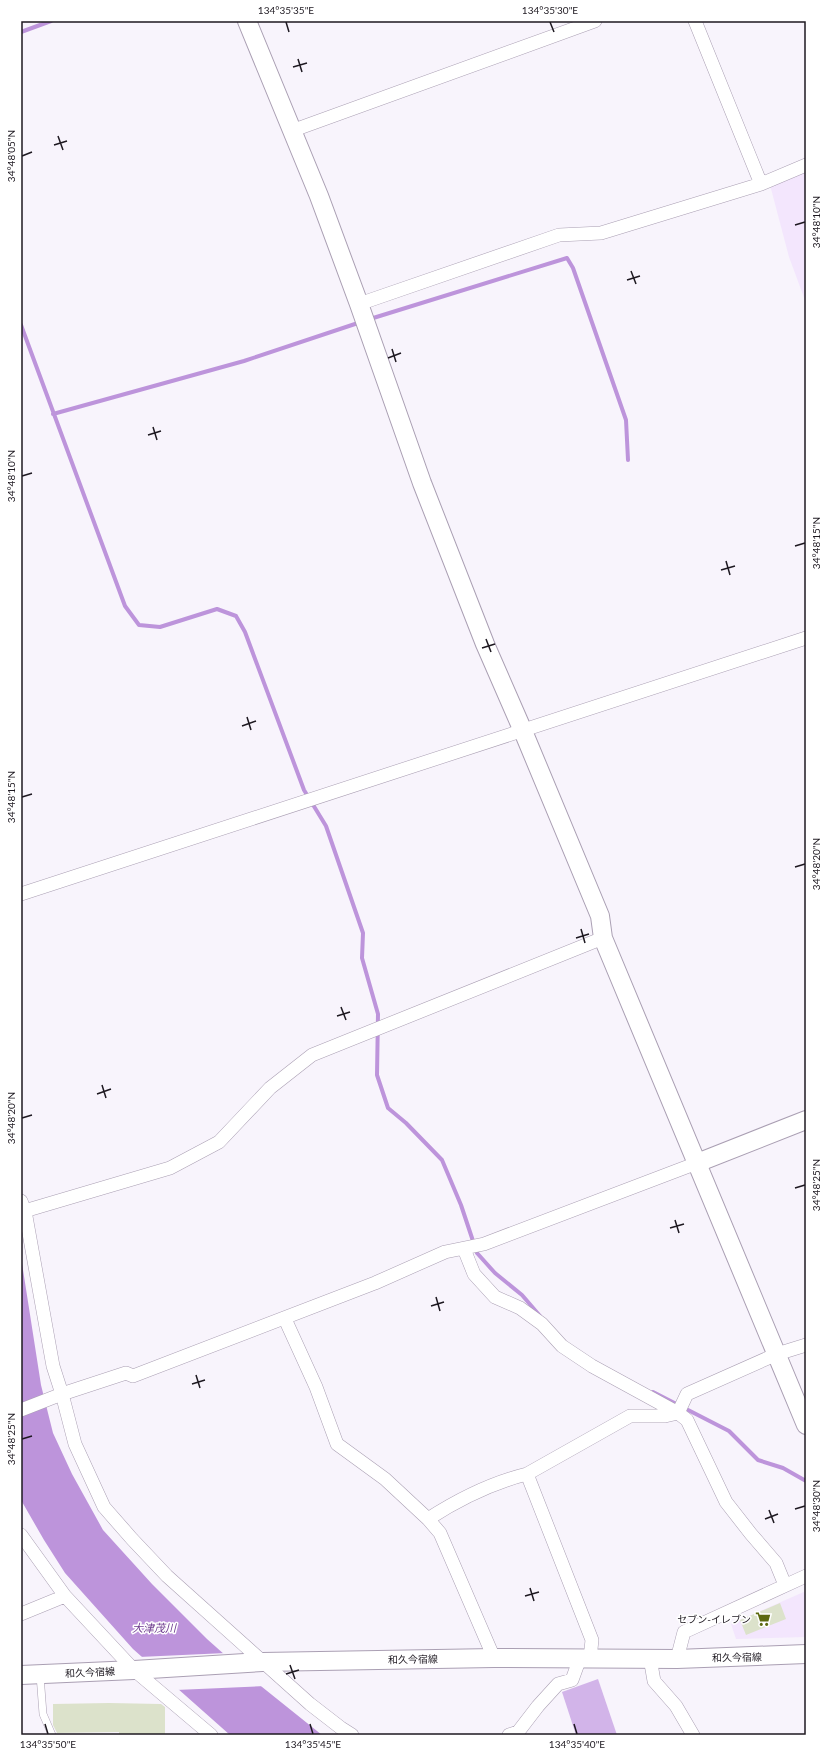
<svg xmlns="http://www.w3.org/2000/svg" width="827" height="1756" font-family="Lato,'Noto Sans JP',sans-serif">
  <rect width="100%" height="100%" fill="#f8f4fc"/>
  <path fill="#f3e6fd" d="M806 171V303L789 257 770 185Z
    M806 1591V1637L736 1639 731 1624Z"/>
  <path fill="#d2b4e9" d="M598 1679 617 1735H576L562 1692Z"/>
  <path fill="#bd94db" d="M21 1257 41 1385 53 1433 72 1474 103 1530 152 1584 207 1639 252 1679 322 1735H230L133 1649 65 1573 44 1540 21 1500Z"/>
  <path fill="#f8f4fc" d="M226 1653 265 1686 176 1690 139 1657Z"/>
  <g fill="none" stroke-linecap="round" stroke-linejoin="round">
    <path stroke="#bd94db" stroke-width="4" d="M21 32 51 21
      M370 319 567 258 573 268 626 420 628 460
      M21 325 125 606 139 625 160 627 217 609 236 616 245 632 304 790 326 826 363 933 362 958 378 1014 377 1075 388 1108 406 1123 442 1160 461 1205 477 1253 495 1273 522 1295 540 1316
      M53 414 244 361 361 322
      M653 1392 729 1431 758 1460 783 1468 806 1481"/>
  </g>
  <path fill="#dce2cb" d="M780 1603 786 1619 746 1635 740 1620Z
    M109 1703 161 1704 165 1707V1735H119V1732L57 1733 53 1725V1704Z"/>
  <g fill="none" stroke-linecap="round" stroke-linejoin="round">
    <g stroke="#aa9fb3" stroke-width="8">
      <path id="lane" d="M40 1675 43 1714 52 1735"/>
    </g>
    <g stroke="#aa9fb3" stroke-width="14">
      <path id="street" d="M695 21 761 184
        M294 130 595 21
        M359 304 559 235 601 233 761 184 806 165
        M21 894 806 638
        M21 1201 25 1211 53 1366 62 1394 75 1444 104 1507 132 1539 167 1576 310 1704 341 1728 352 1735
        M21 1212 170 1168 219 1142 270 1088 312 1055 603 938
        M464 1249 474 1274 495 1297 520 1308 542 1324 562 1346 592 1366 678 1413 687 1420 726 1502 751 1534 776 1563 785 1585
        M285 1319 316 1387 337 1444 385 1479 428 1519 440 1533 494 1658
        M21 1410 62 1394 126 1373 133 1376 375 1283 445 1252 484 1244 697 1163
        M428 1519C459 1499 491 1483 527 1474
        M21 1535 65 1596 134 1670 211 1735
        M21 1614 65 1596
        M590 1658 592 1640 527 1474 630 1416H665L678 1413 687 1394 777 1354 806 1345
        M650 1658 654 1681 676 1706 693 1735
        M677 1659 684 1632 806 1576
        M509 1735 518 1732 538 1706 558 1684 572 1680 580 1658"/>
    </g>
    <g stroke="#aa9fb3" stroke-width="20">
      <path id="secondary" d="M247 21 319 196 359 304 422 483 485 644 523 731 600 916 603 938 806 1425
        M697 1163 806 1120
        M21 1675 134 1670 262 1662 494 1658 677 1659 806 1654"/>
    </g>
    <use href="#lane" stroke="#fff" stroke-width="7"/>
    <use href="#street" stroke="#fff" stroke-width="13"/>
    <use href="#secondary" stroke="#fff" stroke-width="18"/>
  </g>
  <path fill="none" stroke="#1e1921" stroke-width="1.5" d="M286 22 289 32M550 22 554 32M298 59 302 72M293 67 307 63M58 136 63 150M54 145 67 141M22 156 32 152M795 225 805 222M631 271 636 284M627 280 640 276M392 349 396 362M388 358 401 353M153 427 157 440M148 435 161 431M22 476 32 473M795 546 805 543M726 561 730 575M721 570 735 566M486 639 491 652M482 648 495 644M247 717 251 730M242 726 256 721M22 797 32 794M795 867 805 864M581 929 585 943M576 938 589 934M341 1007 346 1020M337 1016 350 1012M102 1085 106 1098M97 1094 111 1089M22 1118 32 1115M795 1188 805 1185M675 1220 679 1233M670 1228 684 1224M436 1297 440 1311M431 1306 444 1302M196 1375 200 1388M192 1384 205 1380M22 1439 32 1436M795 1509 805 1506M769 1510 774 1523M765 1519 778 1514M530 1588 534 1601M525 1596 539 1592M290 1665 295 1679M286 1674 299 1670M45 1724 48 1734M310 1724 313 1734M574 1724 577 1734"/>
  <defs>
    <g id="supermarket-bare" transform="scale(1.2)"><path d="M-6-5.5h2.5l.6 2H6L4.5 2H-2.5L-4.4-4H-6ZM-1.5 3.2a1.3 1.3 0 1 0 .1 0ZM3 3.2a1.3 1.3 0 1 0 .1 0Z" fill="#5c6910" stroke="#fff" stroke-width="2.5" paint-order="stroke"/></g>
  </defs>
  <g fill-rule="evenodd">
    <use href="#supermarket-bare" x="763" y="1619"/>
  </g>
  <g text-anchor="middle" stroke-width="3" stroke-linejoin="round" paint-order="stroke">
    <g font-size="10" fill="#1e1921" stroke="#fff" text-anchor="end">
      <text x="751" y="1623">セブン-イレブン</text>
    </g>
    <g font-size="10" fill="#1e1921" stroke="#fff">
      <text transform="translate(737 1657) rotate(-1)" y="4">和久今宿線</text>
      <text transform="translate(413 1659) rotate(-1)" y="4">和久今宿線</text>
      <text transform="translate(90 1672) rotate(-3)" y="4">和久今宿線</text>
    </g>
    <g font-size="11" font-style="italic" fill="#6d3a8e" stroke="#fff">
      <text x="154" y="1632">大津茂川</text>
    </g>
  </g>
  <rect width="827" height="1756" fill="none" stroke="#ffffff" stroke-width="44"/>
  <rect x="22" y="22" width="783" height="1712" fill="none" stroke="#1e1921" stroke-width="1.5"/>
  <g font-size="10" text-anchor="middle" fill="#1e1921">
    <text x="286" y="14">134°35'35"E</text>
    <text x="550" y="14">134°35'30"E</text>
    <text transform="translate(11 156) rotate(-90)" y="4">34°48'05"N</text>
    <text transform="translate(816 222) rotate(-90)" y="4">34°48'10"N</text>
    <text transform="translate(11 476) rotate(-90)" y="4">34°48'10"N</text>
    <text transform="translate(816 543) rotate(-90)" y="4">34°48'15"N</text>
    <text transform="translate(11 797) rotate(-90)" y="4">34°48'15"N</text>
    <text transform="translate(816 864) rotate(-90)" y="4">34°48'20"N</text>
    <text transform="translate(11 1118) rotate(-90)" y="4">34°48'20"N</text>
    <text transform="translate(816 1185) rotate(-90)" y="4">34°48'25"N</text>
    <text transform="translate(11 1439) rotate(-90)" y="4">34°48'25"N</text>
    <text transform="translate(816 1506) rotate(-90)" y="4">34°48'30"N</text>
    <text x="48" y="1748">134°35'50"E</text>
    <text x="313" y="1748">134°35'45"E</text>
    <text x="577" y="1748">134°35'40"E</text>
  </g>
</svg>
